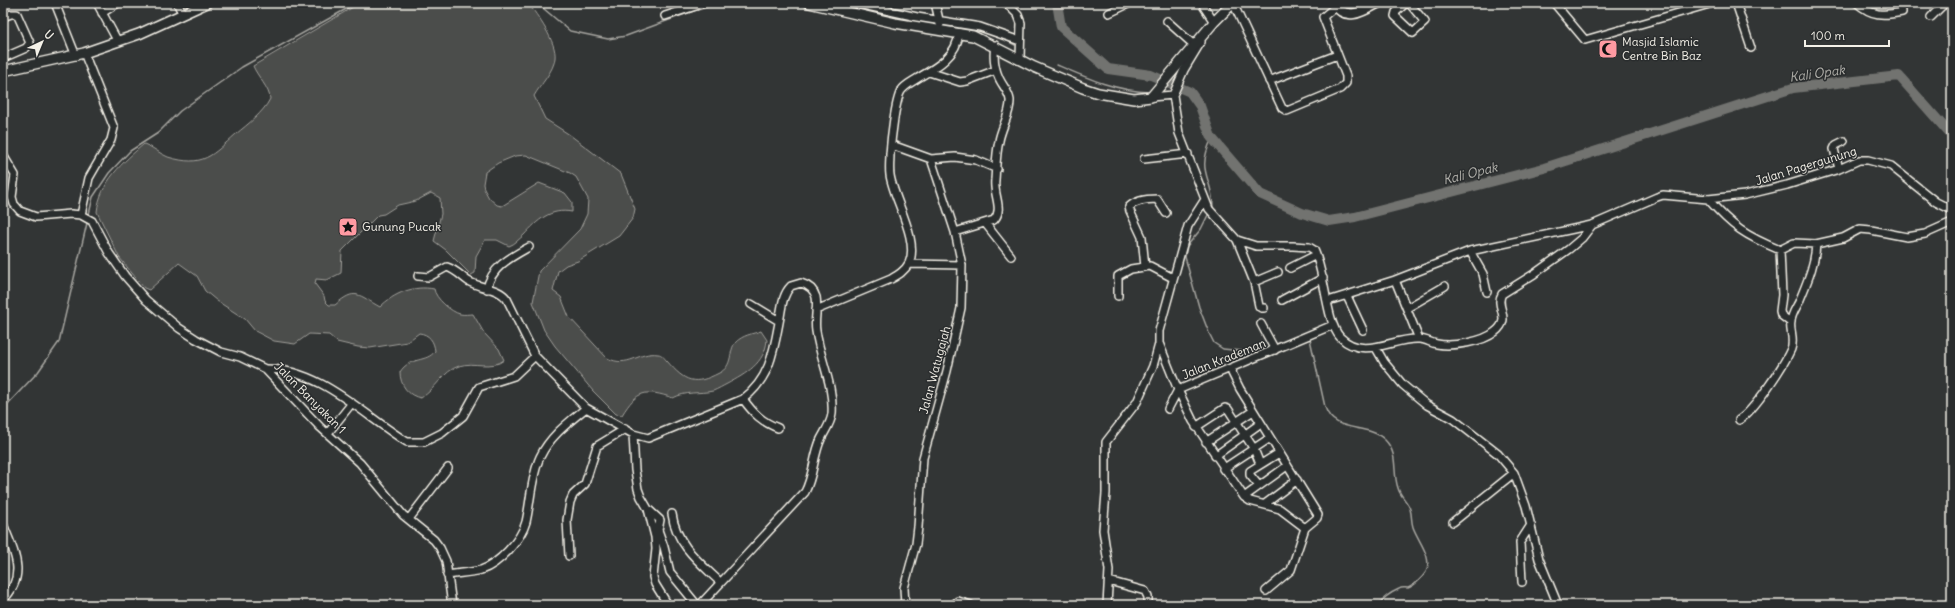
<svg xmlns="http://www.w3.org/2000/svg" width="1955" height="608" font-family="Delius,sans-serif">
  <rect width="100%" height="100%" fill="#323535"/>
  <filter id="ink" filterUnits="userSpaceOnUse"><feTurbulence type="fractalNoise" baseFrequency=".025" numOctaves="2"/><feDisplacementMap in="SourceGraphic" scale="8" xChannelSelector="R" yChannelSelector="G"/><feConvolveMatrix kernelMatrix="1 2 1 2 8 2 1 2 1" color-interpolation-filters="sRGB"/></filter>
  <g filter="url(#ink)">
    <path fill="#4b4d4c" stroke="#a09f9a" d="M360 3H528C537 15 557 42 555 58 554 71 540 85 534 96L545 119 570 135 621 174 635 209 633 218 619 236 578 261 566 265 558 271 553 291 561 297 569 317 607 358C629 369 638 351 658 354 662 354 664 358 667 361 685 382 694 386 719 373 734 366 728 350 736 342 743 335 752 334 761 331L767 340C765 363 746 374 727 384 723 386 718 389 713 391 699 394 686 391 673 398 646 389 637 390 622 415L616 414 593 391 555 346 544 330 533 302 539 271 580 229 587 214 588 199 576 177 570 173 526 155 515 156 498 163 485 172 483 184 484 189 489 198 497 205 502 206 539 183 565 193 572 202V212C550 208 538 220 524 235 519 239 515 244 509 246L497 240H485L476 256 475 273 471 275 446 250 434 241 441 214 440 198 431 193 416 201 398 205 384 214 378 215 342 251 341 273 327 280 316 279 315 284 324 296 325 301 329 305H335C356 287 358 295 380 307 394 293 414 285 434 289 435 298 451 312 460 314 464 315 469 314 473 314L484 333 499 349 504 360C492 370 473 361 459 366 443 371 436 389 421 398 408 396 400 385 400 372 410 356 427 363 435 351 434 341 429 334 419 333L407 342 370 348 358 347 337 342 329 335 309 334 295 344 274 341 255 331 245 319 217 301 205 291 197 276 179 263 149 290 144 288 119 257 97 212C100 182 123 162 144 144 153 147 160 154 168 157 204 168 212 155 236 134 248 124 263 113 270 99 270 89 257 76 253 66Z"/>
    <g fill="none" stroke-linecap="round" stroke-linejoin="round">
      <path stroke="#a6a5a0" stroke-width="1.5" d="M537 3 570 31 608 39 626 36 715 3
        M839 3 938 25
        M1004 39 1015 45
        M1057 65C1087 78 1116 91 1150 92
        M1212 138C1195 174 1213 176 1213 208
        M1209 213 1201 229 1187 246 1185 257 1199 307 1209 333 1214 343 1223 349 1243 351 1265 348
        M89 214 93 197 109 173 130 151 158 133 180 111 242 67 357 3
        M1310 339 1325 407C1334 435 1367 422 1385 440 1399 454 1392 471 1398 488 1400 496 1408 502 1410 509 1412 515 1411 521 1413 527 1418 541 1433 557 1426 572 1423 577 1414 586 1408 588 1404 588 1402 587 1399 589 1390 593 1384 597 1378 605
        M3 409 38 372 59 342 87 223"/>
      <path stroke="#727370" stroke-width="10" d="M1057 3 1061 27 1108 69 1151 75 1190 92 1200 106 1211 137 1260 194 1302 213 1329 221 1355 217 1544 168 1793 88 1899 76 1952 136"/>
      <g stroke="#f4f1e8" stroke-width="10">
        <path id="minor" d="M55 3 76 56
          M97 3 118 42
          M177 3 183 14
          M854 3 917 17 980 27 1020 41
          M935 3 940 24
          M1006 3 1018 15 1021 23 1020 58
          M1233 3 1282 108 1287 111 1340 89 1346 83V76L1323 17 1336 6
          M1406 3 1396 12 1395 16 1413 33 1425 22 1409 3
          M1554 3 1585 40 1713 3
          M1736 3 1751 48
          M1857 3C1872 16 1883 16 1902 12L1901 3
          M1947 3 1952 9
          M1204 7 1214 22
          M102 13 118 3
          M1109 13 1130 3
          M665 16 705 3
          M3 17 11 14H17L30 43 26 48 3 58
          M1931 17 1945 3
          M1167 21 1195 46
          M1201 42 1184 70 1173 95 1179 133 1209 209 1237 240 1256 246H1293L1309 247 1314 250C1325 272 1326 322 1340 337 1364 361 1393 337 1419 339 1425 339 1431 343 1437 344 1452 347 1483 342 1495 332 1513 318 1494 307 1502 294L1534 274 1569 249 1582 238 1592 225 1657 197 1663 195 1708 199 1745 195 1787 185 1839 169 1859 160H1868L1891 166 1936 202 1952 210
          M929 72 960 82 967 81 996 70
          M1269 81 1337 55
          M1151 97 1173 95
          M892 145 931 159 955 157 976 160 997 169
          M3 155 15 175 12 197 14 204 20 211 36 217 71 214 81 215 92 221 109 253 125 276 146 300 179 328 196 339 221 352 240 357 265 369 320 427 360 463 403 515 434 540 440 548 446 561 452 605
          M931 159 955 232
          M1144 159 1188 154
          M1839 169 1834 149 1836 145 1844 141
          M1708 199C1732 227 1746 236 1780 250L1794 243 1816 244 1843 238 1860 229 1871 230 1907 237 1925 234 1952 222
          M1204 201 1188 226 1159 331V343L1178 390 1333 325
          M81 215 89 178 111 140 114 128 84 53
          M985 223 1011 256
          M1237 240 1254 282 1259 306 1261 308H1264
          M1780 250 1782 295 1780 311 1781 315 1790 322
          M1470 251 1483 274 1487 292
          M909 264 962 265
          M1145 267 1142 237 1130 211 1129 207C1136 200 1148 199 1157 199L1166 213
          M1290 268 1316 255
          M418 276 429 277 447 267C456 270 461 276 468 281 481 289 498 287 507 299L535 356 586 408
          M1395 280 1419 339
          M1254 282 1278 272
          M487 289C491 267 511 257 529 247
          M1118 296V276L1131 269 1150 266 1173 278
          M1347 296 1363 330
          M1282 300 1323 278
          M1328 301 1395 280 1470 251 1592 225
          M751 304 779 321
          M1407 308 1445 286
          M816 310 891 279C898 275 905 271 909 263 920 241 893 198 890 175 889 168 890 161 890 154 891 140 895 101 901 91 905 85 912 82 918 78 937 67 957 56 959 33
          M1261 324 1275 350
          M1376 348 1384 362 1403 385 1427 405 1453 419 1498 454 1514 473 1526 506 1539 559 1558 605
          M1233 367 1232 373 1240 389 1318 515 1317 518 1305 528 1291 570 1266 591
          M265 369C320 368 363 415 407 442H424L442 433 463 416 479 387 514 376 535 356
          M743 399C753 413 762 422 778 428
          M1168 409 1178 390 1193 421 1244 497 1250 501 1280 509 1305 528
          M1739 420C1754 411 1784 365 1791 349 1795 339 1789 329 1791 322 1791 315 1796 308 1799 302 1807 282 1815 265 1816 244
          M1196 427 1225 408 1228 409 1254 449 1260 464
          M328 433 352 403
          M633 434 635 470 638 489 641 497 648 509 655 537 656 549 653 577 655 584 668 605
          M1206 442 1253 411
          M1215 456 1261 423
          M1223 469 1270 438
          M1259 486 1250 475V471L1279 453
          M1244 497 1287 466
          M1265 504 1297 480
          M648 509 660 520 658 530 664 547 670 572 697 605
          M672 514C676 544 699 562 720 582
          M409 519 448 468
          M1453 522 1514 473
          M3 524C14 552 28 575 3 600
          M569 556 567 520 570 502 573 495 585 484 597 446 625 429
          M447 575C458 573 470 573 481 570 499 564 521 540 526 522 531 500 531 477 540 457 550 436 569 422 586 408L633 434 648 438 743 399C771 378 774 349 780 317 782 305 783 294 791 286L801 283C808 285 814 290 816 297 818 308 814 320 816 331 820 359 834 385 832 414 831 423 825 431 821 439 813 456 814 475 805 492L700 605
          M1109 581 1145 591 1148 597V605
          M1522 582 1520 542 1531 525
          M905 605 904 588 916 544 918 527 923 458 947 371 961 308 962 265 955 232 994 220C1004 209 993 195 995 180 996 167 996 154 999 141 1001 128 1011 113 1010 100 1009 92 1002 85 999 78 994 67 993 57 995 45
          M953 605 958 601 971 605
          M1107 605 1109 570 1103 530 1106 493V442L1137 402 1153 366 1159 344"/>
      </g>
      <g stroke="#f4f1e8" stroke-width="12">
        <path id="major" d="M809 3 895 23 973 36 1034 67 1083 88 1098 93 1134 99 1151 97 1214 22 1233 3
          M1333 3C1346 22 1362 12 1378 3
          M3 71 84 53 139 34 207 3"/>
      </g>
      <use href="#minor" stroke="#2a2d2e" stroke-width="7"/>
      <use href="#major" stroke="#2a2d2e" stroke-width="9"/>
    </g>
  </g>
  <defs>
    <g id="mosque-square" transform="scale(1)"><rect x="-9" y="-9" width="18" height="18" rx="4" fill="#ff9aa2" stroke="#2a2d2e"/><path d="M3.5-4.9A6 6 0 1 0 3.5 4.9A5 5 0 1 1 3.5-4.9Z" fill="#111"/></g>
    <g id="sight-square" transform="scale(1)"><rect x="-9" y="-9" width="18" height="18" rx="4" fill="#ff9aa2" stroke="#2a2d2e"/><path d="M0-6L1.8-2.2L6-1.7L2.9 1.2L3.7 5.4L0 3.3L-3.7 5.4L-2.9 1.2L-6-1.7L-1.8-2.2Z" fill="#111"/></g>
  </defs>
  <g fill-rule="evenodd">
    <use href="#mosque-square" x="1608" y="49"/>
    <use href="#sight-square" x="348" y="227"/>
  </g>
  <g text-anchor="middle" stroke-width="3" stroke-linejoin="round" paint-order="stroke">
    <g font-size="12" fill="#f4f1e8" stroke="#2a2d2e" text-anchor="start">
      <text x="1622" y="46">Masjid Islamic<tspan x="1622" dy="14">Centre Bin Baz</tspan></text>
      <text x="362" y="231">Gunung Pucak</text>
    </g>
    <g font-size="12" fill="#f4f1e8" stroke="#2a2d2e">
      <text transform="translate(1806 166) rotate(-17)" y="4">Jalan Pagergunung</text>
      <text transform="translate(1224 359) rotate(-22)" y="4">Jalan Krademan</text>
      <text transform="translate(935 370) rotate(-75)" y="4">Jalan Watugajah</text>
      <text transform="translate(310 398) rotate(45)" y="4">Jalan Banyakan 1</text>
    </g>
    <g font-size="13" font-style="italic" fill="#b3b2ac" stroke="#2a2d2e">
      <text transform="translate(1817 73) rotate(-8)" y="5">Kali Opak</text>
      <text transform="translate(1470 173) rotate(-14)" y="5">Kali Opak</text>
    </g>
  </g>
  <rect width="1955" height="608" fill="none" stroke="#2a2d2e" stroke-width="16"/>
  <rect x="8" y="8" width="1939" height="592" fill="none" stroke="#f4f1e8" stroke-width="1.5" filter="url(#ink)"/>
  <g transform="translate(42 42) rotate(44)" stroke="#2a2d2e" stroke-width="3" paint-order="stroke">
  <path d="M0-3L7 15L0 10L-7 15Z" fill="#f4f1e8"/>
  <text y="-6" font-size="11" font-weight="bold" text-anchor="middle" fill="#f4f1e8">U</text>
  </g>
  <path d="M1805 40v6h84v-6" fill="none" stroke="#f4f1e8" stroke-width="2"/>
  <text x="1811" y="40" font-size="12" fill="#f4f1e8" stroke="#2a2d2e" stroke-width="3" paint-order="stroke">100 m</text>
</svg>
